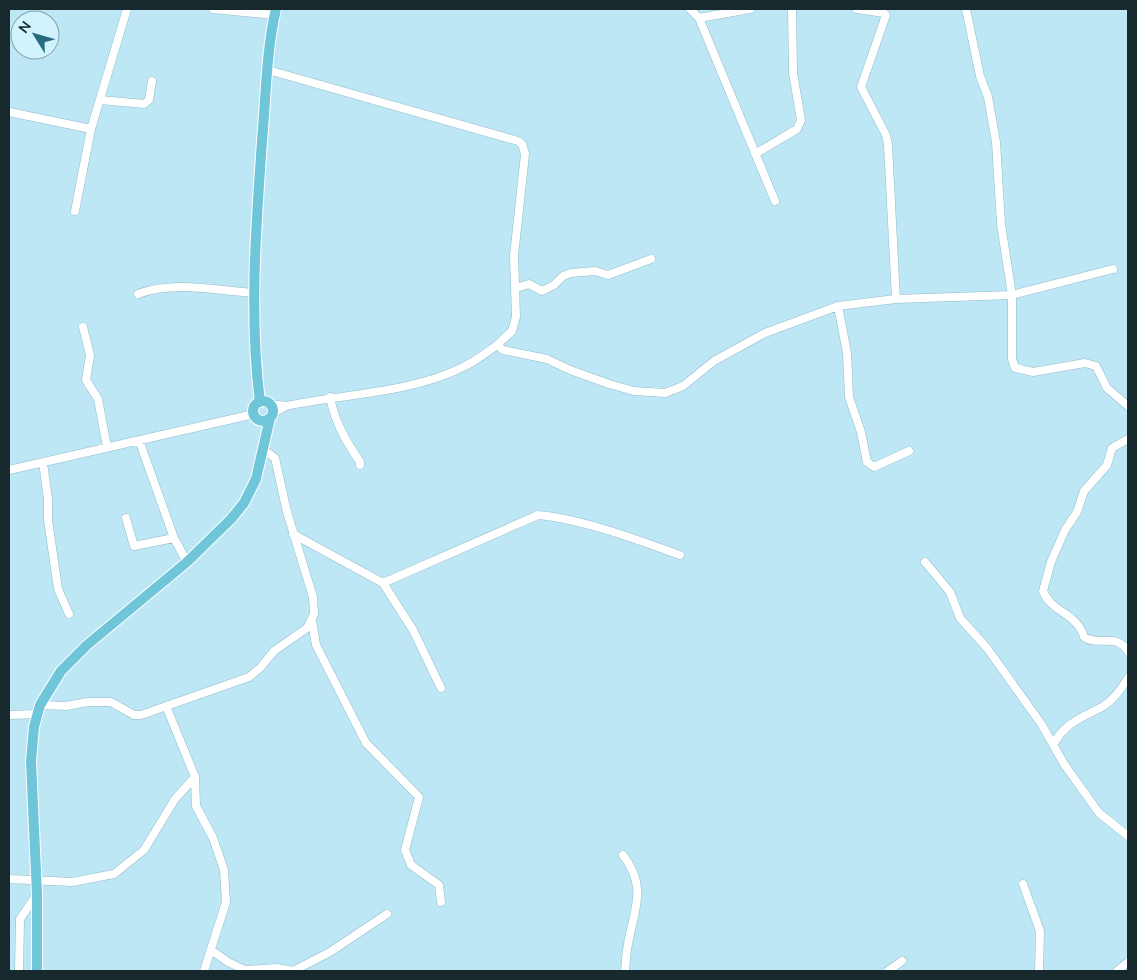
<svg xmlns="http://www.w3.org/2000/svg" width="1137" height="980" font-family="'Nunito Sans',sans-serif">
  <rect width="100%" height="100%" fill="#bde7f5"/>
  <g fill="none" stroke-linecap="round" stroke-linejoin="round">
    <g stroke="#93bcc9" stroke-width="9">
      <path id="minor" d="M213 9 275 15
        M690 9 699 18 775 201
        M857 9 884 13 886 15 861 87 886 135 888 145 896 299
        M966 9 980 76 988 97 996 142 1001 224 1012 295V359L1015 368 1033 372 1085 363 1096 366 1107 388 1128 406
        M699 18 750 9
        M268 70 518 141 522 144 525 154 514 256 516 317 512 331 497 345
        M100 100 144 104 149 100 152 81
        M9 112 91 129 127 9
        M755 154 797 129 801 120 793 73 792 9
        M75 211 91 129
        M516 288 529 284 542 291 554 285 563 276 571 273 595 271 608 275 651 259
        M138 294C175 280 217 291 256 293
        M838 306 847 353 849 397 861 432 867 462 874 467 909 451
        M83 327 90 355 86 380 98 399 107 447
        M330 397C335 423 346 441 360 462V465
        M270 404 286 406 272 414
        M286 406C343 394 413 393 465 366 476 361 487 352 497 345L503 350 547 359 570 370 609 384 634 391 665 393 683 386 714 361 765 333 838 306 896 299 1012 295 1113 269
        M1128 439 1112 448 1107 465 1084 491 1077 512 1065 530 1051 562 1043 591C1051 612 1078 614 1084 637 1098 647 1118 632 1128 652
        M139 440 174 538
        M43 463 48 499V520L58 589 69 614
        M9 470 254 414
        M126 518 134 546 174 538 187 562
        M293 534 383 583 413 630 441 688
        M925 562 950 592 960 618 987 648 1042 725 1064 764 1099 813 1128 836
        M383 583 538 515C582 519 638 540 680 555
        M312 621 316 645 366 743 419 797 405 850 411 865 439 885 441 902
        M40 705 66 706 88 702H111L134 715H141L249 677 260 668 274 651 307 628 314 614 313 597 287 512 275 458 264 450
        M166 706 195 777 196 806 213 838 224 870 226 902 204 971
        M9 715 37 714
        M1054 744C1064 723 1083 717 1102 707 1113 701 1122 688 1128 678
        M623 855C648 888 634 909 628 944 626 953 626 962 625 971
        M9 879 72 882 114 874 144 850 175 799 195 777
        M1023 884 1040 931 1039 971
        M211 950 228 962 245 970 277 968 293 971 330 952 387 914
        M19 971 20 919 37 894
        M888 971 902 961
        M1117 971 1128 962"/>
    </g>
    <g stroke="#fff" stroke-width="12">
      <path id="major" d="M253 411a10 10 0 1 1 20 0a10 10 0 1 1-20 0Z
        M260 402C249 316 256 227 262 141 266 97 266 52 276 9
        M37 971V894L31 761 34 727 40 705 61 671 87 645 187 562 231 519 244 503 256 479 270 418"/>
    </g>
    <use href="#minor" stroke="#fff" stroke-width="8"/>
    <use href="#major" stroke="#70c6d9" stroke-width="10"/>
  </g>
  <rect width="1137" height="980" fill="none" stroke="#18292e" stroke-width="20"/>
  <g transform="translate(35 35) rotate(307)"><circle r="24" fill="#d1f3fe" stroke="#87a2ab"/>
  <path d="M0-4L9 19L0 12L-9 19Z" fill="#286b7d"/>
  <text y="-8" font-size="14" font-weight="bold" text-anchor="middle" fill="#18292e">N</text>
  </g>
</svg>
